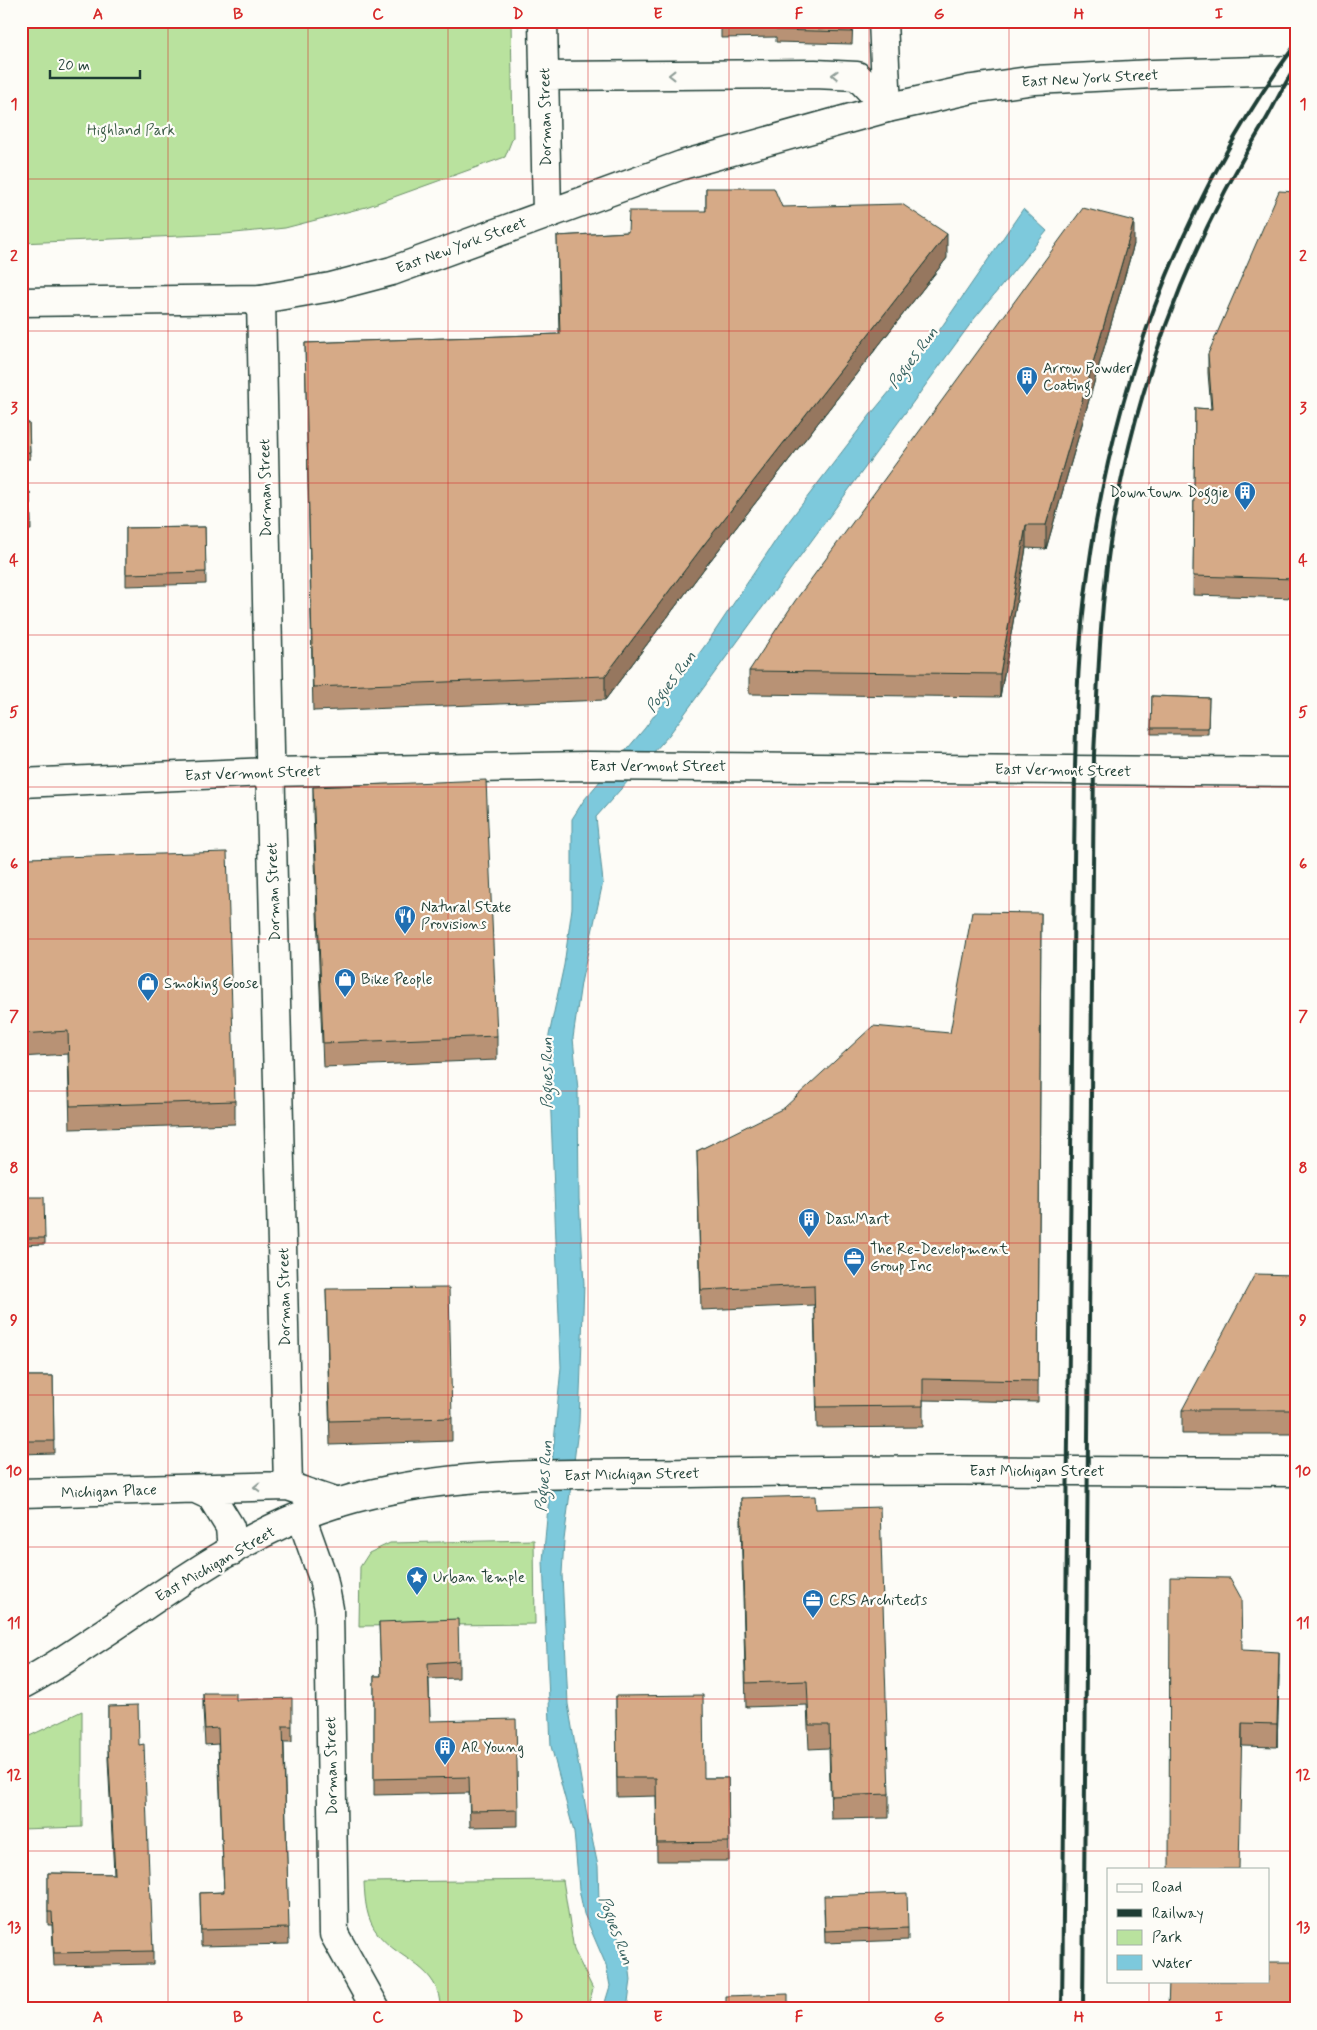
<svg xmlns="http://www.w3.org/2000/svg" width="1317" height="2030" font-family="Mynerve,sans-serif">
  <rect width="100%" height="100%" fill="#fdfcf7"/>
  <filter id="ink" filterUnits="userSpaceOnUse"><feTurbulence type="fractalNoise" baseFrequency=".02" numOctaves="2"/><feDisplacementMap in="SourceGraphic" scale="10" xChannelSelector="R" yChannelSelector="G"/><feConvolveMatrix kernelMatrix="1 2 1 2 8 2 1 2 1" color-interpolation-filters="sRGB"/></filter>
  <g filter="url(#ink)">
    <path fill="#b9e29e" stroke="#6c9069" d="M21 21H511L513 137 505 157 366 207 285 228 225 234 21 243Z
      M534 1540 535 1624 359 1626 360 1567 369 1553 390 1543Z
      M82 1711V1827L21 1829V1740Z
      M563 1880 574 1950 593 1989 587 2009H440C441 1966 399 1961 378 1934 366 1919 365 1901 364 1882Z"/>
    <path fill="#7dc9dc" stroke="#579199" d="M1023 209 1047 231 974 319 669 735 596 817 603 882 581 983 573 1038 578 1090 579 1199 584 1284 579 1422 564 1540 562 1574 568 1704 587 1815 598 1866 599 1902 628 1956 631 1980 627 2009H603L610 1986 606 1965 584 1914 579 1889 574 1832 551 1746 543 1561 561 1367 548 1040 564 965 572 908V819L584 800 645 728 709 640 786 525 871 414 934 338Z"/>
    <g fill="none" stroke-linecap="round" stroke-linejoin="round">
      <g stroke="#1f3d34" stroke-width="31">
        <path id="street" d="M543 21 547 213
          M883 21 887 108
          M544 76 815 74 857 76 887 108
          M261 299 271 801 288 1486
          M196 1489 211 1496 230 1527 232 1551
          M21 1493 288 1486 338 1503
          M301 1516 323 1578 329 1609 334 1934 376 2009"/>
      </g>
      <g stroke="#1f3d34" stroke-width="31">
        <path id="secondary" d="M21 302 261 299 331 287 392 271 682 165 887 108 972 89 1035 80 1153 74 1296 70
          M21 783 270 772 587 766 1296 772
          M21 1685C51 1670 78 1650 106 1632 173 1587 242 1536 319 1509 435 1468 568 1475 689 1473 891 1469 1093 1471 1296 1472"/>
      </g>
      <use href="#street" stroke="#fdfcf7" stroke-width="28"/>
      <use href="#secondary" stroke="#fdfcf7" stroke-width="28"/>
      <path stroke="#1f3d34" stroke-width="4" d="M1062 2009 1075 770C1076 712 1078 654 1085 596 1109 397 1177 206 1296 44
        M1083 2009 1094 754C1098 683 1100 613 1110 543 1132 396 1186 249 1264 123 1275 105 1283 85 1296 67"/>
    </g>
    <path fill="#b89274" stroke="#1f3d34" d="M721 21H853L852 44 776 42V37L721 38Z
      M706 188 782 207 947 258 706 566 605 700 313 711 305 343 559 334 557 236 628 232 706 211Z
      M1296 192V598L1193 595 1195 408 1211 409 1208 373V354Z
      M1134 244 1046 549 1026 548 1000 697 749 694V671Z
      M21 423H29L30 459H21Z
      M30 492 31 530H21V493Z
      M205 527 206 584 126 586V528Z
      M1152 696 1209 698 1208 734H1151Z
      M313 787 497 1036V1060L323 1067 313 810Z
      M21 860 235 1101V1124L70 1129 68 1054 21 1057Z
      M1041 913 1038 1402 923 1400V1427L817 1428 814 1305 701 1310 697 1151 950 1033Z
      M21 1197 45 1238V1244L21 1245Z
      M1296 1275V1434H1182V1410Z
      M326 1289 452 1418V1441L330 1445Z
      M21 1376H53L54 1453 21 1454Z
      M741 1498 816 1509 889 1794V1818L831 1819 829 1748 809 1749 807 1705 746 1707 741 1522Z
      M379 1622 459 1661V1678L429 1679 430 1721 518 1810V1826L470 1827 469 1793 374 1795V1676H381Z
      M1242 1650 1279 1675 1277 1747 1242 1746Z
      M203 1693 236 1700 292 1726V1742H284L289 1944 201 1946 200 1893 224 1892 218 1744 205 1745 203 1709Z
      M616 1696 704 1778H728L729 1861H657L656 1796 617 1797Z
      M108 1706 139 1745 153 1951V1964L54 1966 52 1925H48V1873L114 1874 108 1759Z
      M824 1908 908 1928V1940L825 1943Z"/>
    <path fill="#96775e" stroke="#1f3d34" d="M1134 221V244L1046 549V525Z
      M947 234V258L706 566 605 700V676L706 542Z
      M1026 525V548L1000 697V674Z
      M1279 1652V1675L1277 1747V1724Z"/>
    <path fill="#d6aa87" stroke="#1f3d34" d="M721 21H852V32L776 30V25L721 26Z
      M706 188H774L782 207 902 204 947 234 706 542 605 676 313 687 305 343 560 334 557 236 628 232 629 211H706Z
      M1279 191 1296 192V579L1193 576 1195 408 1212 409 1208 354Z
      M1083 208 1134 221 1046 525H1026L1000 674 749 671 795 601Z
      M21 423H29L30 452 21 453Z
      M30 492 31 523 21 524V493Z
      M205 527 206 572 126 574V528Z
      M1152 696 1209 698 1208 728H1151Z
      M486 780 497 1036 323 1043 313 787Z
      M227 852 235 1101 70 1106 68 1031 21 1034V860H27V858Z
      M972 912 1041 913 1038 1381 923 1379V1406L817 1407 814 1285 701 1290 697 1151 784 1108 873 1026 950 1033Z
      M21 1197H44L45 1238H21Z
      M1255 1274 1296 1275V1410H1182Z
      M449 1288 452 1418 330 1421 326 1289Z
      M21 1376H53L54 1441H21Z
      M815 1496 816 1509 880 1507 889 1794 831 1796 829 1725H809L807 1681 746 1683 741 1498Z
      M1170 1577 1230 1578 1241 1598 1242 1650 1279 1652 1277 1724 1242 1723 1239 1869H1169Z
      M458 1619 459 1661 428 1663 430 1721 516 1719 518 1810 470 1811 469 1777 374 1779V1676H381L379 1622Z
      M203 1693H236V1700L292 1698V1726H283L289 1928 201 1930 200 1893 224 1892 218 1728 205 1729Z
      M703 1695 704 1778H728L729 1842 657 1843 656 1778H617L616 1696Z
      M138 1705 139 1745 144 1744 150 1899H151L153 1951 54 1953 52 1912H48V1873L115 1874 108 1746V1706Z
      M907 1893 908 1928 825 1931 824 1896Z
      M1268 1962H1296V2009H1168L1169 1981H1268Z
      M788 1994V2009H726V1996Z"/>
    <defs><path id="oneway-chevron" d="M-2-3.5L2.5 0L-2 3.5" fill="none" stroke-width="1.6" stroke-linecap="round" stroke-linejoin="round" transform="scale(1.25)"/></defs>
    <g stroke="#8e9c96">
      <use href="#oneway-chevron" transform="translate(672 75) rotate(180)"/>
      <use href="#oneway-chevron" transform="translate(835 75) rotate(-178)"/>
      <use href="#oneway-chevron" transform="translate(257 1487) rotate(178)"/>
    </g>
  </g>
  <path fill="none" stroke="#d62828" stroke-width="1" stroke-opacity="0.55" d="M168 21V2009M308 21V2009M448 21V2009M588 21V2009M729 21V2009M869 21V2009M1009 21V2009M1149 21V1869M21 179H1296M21 331H1296M21 483H1296M21 635H1296M21 787H1296M21 939H1296M21 1091H1296M21 1243H1296M21 1395H1296M21 1547H1296M21 1699H1296M21 1851H1296M1149 1981V2009"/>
  <defs>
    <g id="building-pin" transform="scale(1.125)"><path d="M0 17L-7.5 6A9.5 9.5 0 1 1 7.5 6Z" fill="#1f6fb2" stroke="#fdfcf7"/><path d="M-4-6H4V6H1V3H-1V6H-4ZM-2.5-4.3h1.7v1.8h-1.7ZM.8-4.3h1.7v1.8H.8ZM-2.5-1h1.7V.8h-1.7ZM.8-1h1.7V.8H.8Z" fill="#fff"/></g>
    <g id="restaurant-pin" transform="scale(1.125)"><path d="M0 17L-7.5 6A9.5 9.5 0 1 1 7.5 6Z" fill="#1f6fb2" stroke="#fdfcf7"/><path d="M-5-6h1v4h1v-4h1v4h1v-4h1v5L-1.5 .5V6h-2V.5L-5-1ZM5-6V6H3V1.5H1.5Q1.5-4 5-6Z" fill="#fff"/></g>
    <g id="shop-pin" transform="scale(1.125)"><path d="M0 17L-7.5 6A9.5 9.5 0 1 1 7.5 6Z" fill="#1f6fb2" stroke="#fdfcf7"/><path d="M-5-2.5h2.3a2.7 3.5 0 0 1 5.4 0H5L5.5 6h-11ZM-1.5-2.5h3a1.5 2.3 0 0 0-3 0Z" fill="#fff"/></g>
    <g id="office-pin" transform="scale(1.125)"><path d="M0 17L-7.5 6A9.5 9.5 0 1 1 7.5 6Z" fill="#1f6fb2" stroke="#fdfcf7"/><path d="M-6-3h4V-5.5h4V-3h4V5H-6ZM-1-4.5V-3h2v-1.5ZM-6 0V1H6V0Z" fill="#fff"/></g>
    <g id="sight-pin" transform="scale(1.125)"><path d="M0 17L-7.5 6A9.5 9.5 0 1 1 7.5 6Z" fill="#1f6fb2" stroke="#fdfcf7"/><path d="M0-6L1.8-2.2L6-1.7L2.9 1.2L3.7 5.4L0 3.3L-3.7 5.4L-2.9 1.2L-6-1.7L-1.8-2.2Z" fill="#fff"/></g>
  </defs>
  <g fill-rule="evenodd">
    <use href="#building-pin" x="1027" y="377"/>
    <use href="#building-pin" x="1245" y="492"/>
    <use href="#restaurant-pin" x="405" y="916"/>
    <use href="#shop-pin" x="345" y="979"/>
    <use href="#shop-pin" x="148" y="983"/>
    <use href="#building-pin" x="809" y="1219"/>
    <use href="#office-pin" x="854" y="1258"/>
    <use href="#sight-pin" x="417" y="1577"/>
    <use href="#office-pin" x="813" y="1600"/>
    <use href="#building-pin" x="445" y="1747"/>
  </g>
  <g text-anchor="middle" stroke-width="4.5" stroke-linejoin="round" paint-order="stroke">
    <g font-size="15" fill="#1f3d34" stroke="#fdfcf7">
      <text transform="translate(1090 78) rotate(-3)" y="5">East New York Street</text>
      <text transform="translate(545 117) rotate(-91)" y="5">Dorman Street</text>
      <text transform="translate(461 245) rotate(-20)" y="5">East New York Street</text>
      <text transform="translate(265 488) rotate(-91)" y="5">Dorman Street</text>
      <text x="658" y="771">East Vermont Street</text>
      <text transform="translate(1063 770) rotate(1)" y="5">East Vermont Street</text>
      <text transform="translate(253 773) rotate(-2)" y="5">East Vermont Street</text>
      <text transform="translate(273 892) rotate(-92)" y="5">Dorman Street</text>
      <text transform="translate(284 1297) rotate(-91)" y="5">Dorman Street</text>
      <text x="1037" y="1476">East Michigan Street</text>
      <text transform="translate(632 1474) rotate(-1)" y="5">East Michigan Street</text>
      <text transform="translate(109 1491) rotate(-2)" y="5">Michigan Place</text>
      <text transform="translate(215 1564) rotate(-30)" y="5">East Michigan Street</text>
      <text transform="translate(331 1766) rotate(-91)" y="5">Dorman Street</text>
    </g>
    <g font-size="15" fill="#3e5e49" stroke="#fdfcf7">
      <text x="131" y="135">Highland Park</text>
    </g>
    <g font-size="15" fill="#1f3d34" stroke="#fdfcf7" text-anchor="start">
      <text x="1043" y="373">Arrow Powder<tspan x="1043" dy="17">Coating</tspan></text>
      <text x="1229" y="497" text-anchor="end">Downtown Doggie</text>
      <text x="421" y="912">Natural State<tspan x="421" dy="17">Provisions</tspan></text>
      <text x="361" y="984">Bike People</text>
      <text x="164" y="988">Smoking Goose</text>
      <text x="825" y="1224">DashMart</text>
      <text x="870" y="1254">The Re-Development<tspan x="870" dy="17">Group Inc</tspan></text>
      <text x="433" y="1582">Urban Temple</text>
      <text x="829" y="1605">CRS Architects</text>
      <text x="461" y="1752">AR Young</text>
    </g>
    <g font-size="16" font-style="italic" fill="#36605e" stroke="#fdfcf7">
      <text transform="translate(912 357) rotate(-53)" y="6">Pogues Run</text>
      <text transform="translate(670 681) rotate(-53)" y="6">Pogues Run</text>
      <text transform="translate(546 1073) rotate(-90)" y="6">Pogues Run</text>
      <text transform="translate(543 1476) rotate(-85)" y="6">Pogues Run</text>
      <text transform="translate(617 1930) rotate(70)" y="6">Pogues Run</text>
    </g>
  </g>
  <rect width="1317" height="2030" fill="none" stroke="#fdfcf7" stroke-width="55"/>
  <rect x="1107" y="1868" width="162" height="115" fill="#fdfcf7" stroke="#a4b0a9"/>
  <rect x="1117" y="1884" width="25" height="8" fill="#fdfcf7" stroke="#a4b0a9"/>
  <text x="1152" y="1892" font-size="15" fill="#1f3d34">Road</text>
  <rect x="1117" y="1909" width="25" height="8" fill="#1f3d34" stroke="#a4b0a9"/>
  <text x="1152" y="1918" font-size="15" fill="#1f3d34">Railway</text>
  <rect x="1117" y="1930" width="25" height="15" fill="#b9e29e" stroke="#a4b0a9"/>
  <text x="1152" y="1942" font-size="15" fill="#1f3d34">Park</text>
  <rect x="1117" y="1955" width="25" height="15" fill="#7dc9dc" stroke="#a4b0a9"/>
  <text x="1152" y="1968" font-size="15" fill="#1f3d34">Water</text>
  <path d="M50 70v8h90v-8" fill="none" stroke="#1f3d34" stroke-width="2.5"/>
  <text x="58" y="70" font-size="15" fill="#1f3d34" stroke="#fdfcf7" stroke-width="4" paint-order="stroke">20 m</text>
  <rect x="28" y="28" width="1262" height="1974" fill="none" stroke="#d62828" stroke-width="2"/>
  <g font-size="16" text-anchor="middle" font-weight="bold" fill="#d62828">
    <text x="98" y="19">A</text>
    <text x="238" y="19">B</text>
    <text x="378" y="19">C</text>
    <text x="518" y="19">D</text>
    <text x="658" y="19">E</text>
    <text x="799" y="19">F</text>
    <text x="939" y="19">G</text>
    <text x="1079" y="19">H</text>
    <text x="1219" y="19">I</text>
    <text x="14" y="109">1</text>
    <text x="1303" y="109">1</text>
    <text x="14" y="261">2</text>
    <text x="1303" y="261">2</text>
    <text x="14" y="413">3</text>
    <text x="1303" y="413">3</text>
    <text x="14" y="565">4</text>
    <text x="1303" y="565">4</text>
    <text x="14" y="717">5</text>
    <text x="1303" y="717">5</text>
    <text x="14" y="869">6</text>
    <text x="1303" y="869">6</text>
    <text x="14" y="1021">7</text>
    <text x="1303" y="1021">7</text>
    <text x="14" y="1173">8</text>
    <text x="1303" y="1173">8</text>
    <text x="14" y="1325">9</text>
    <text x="1303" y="1325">9</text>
    <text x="14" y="1476">10</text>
    <text x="1303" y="1476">10</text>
    <text x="14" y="1628">11</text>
    <text x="1303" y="1628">11</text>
    <text x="14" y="1780">12</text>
    <text x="1303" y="1780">12</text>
    <text x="14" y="1932">13</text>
    <text x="1303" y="1932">13</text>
    <text x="98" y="2022">A</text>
    <text x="238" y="2022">B</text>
    <text x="378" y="2022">C</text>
    <text x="518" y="2022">D</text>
    <text x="658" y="2022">E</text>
    <text x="799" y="2022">F</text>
    <text x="939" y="2022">G</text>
    <text x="1079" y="2022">H</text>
    <text x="1219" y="2022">I</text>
  </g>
</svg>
